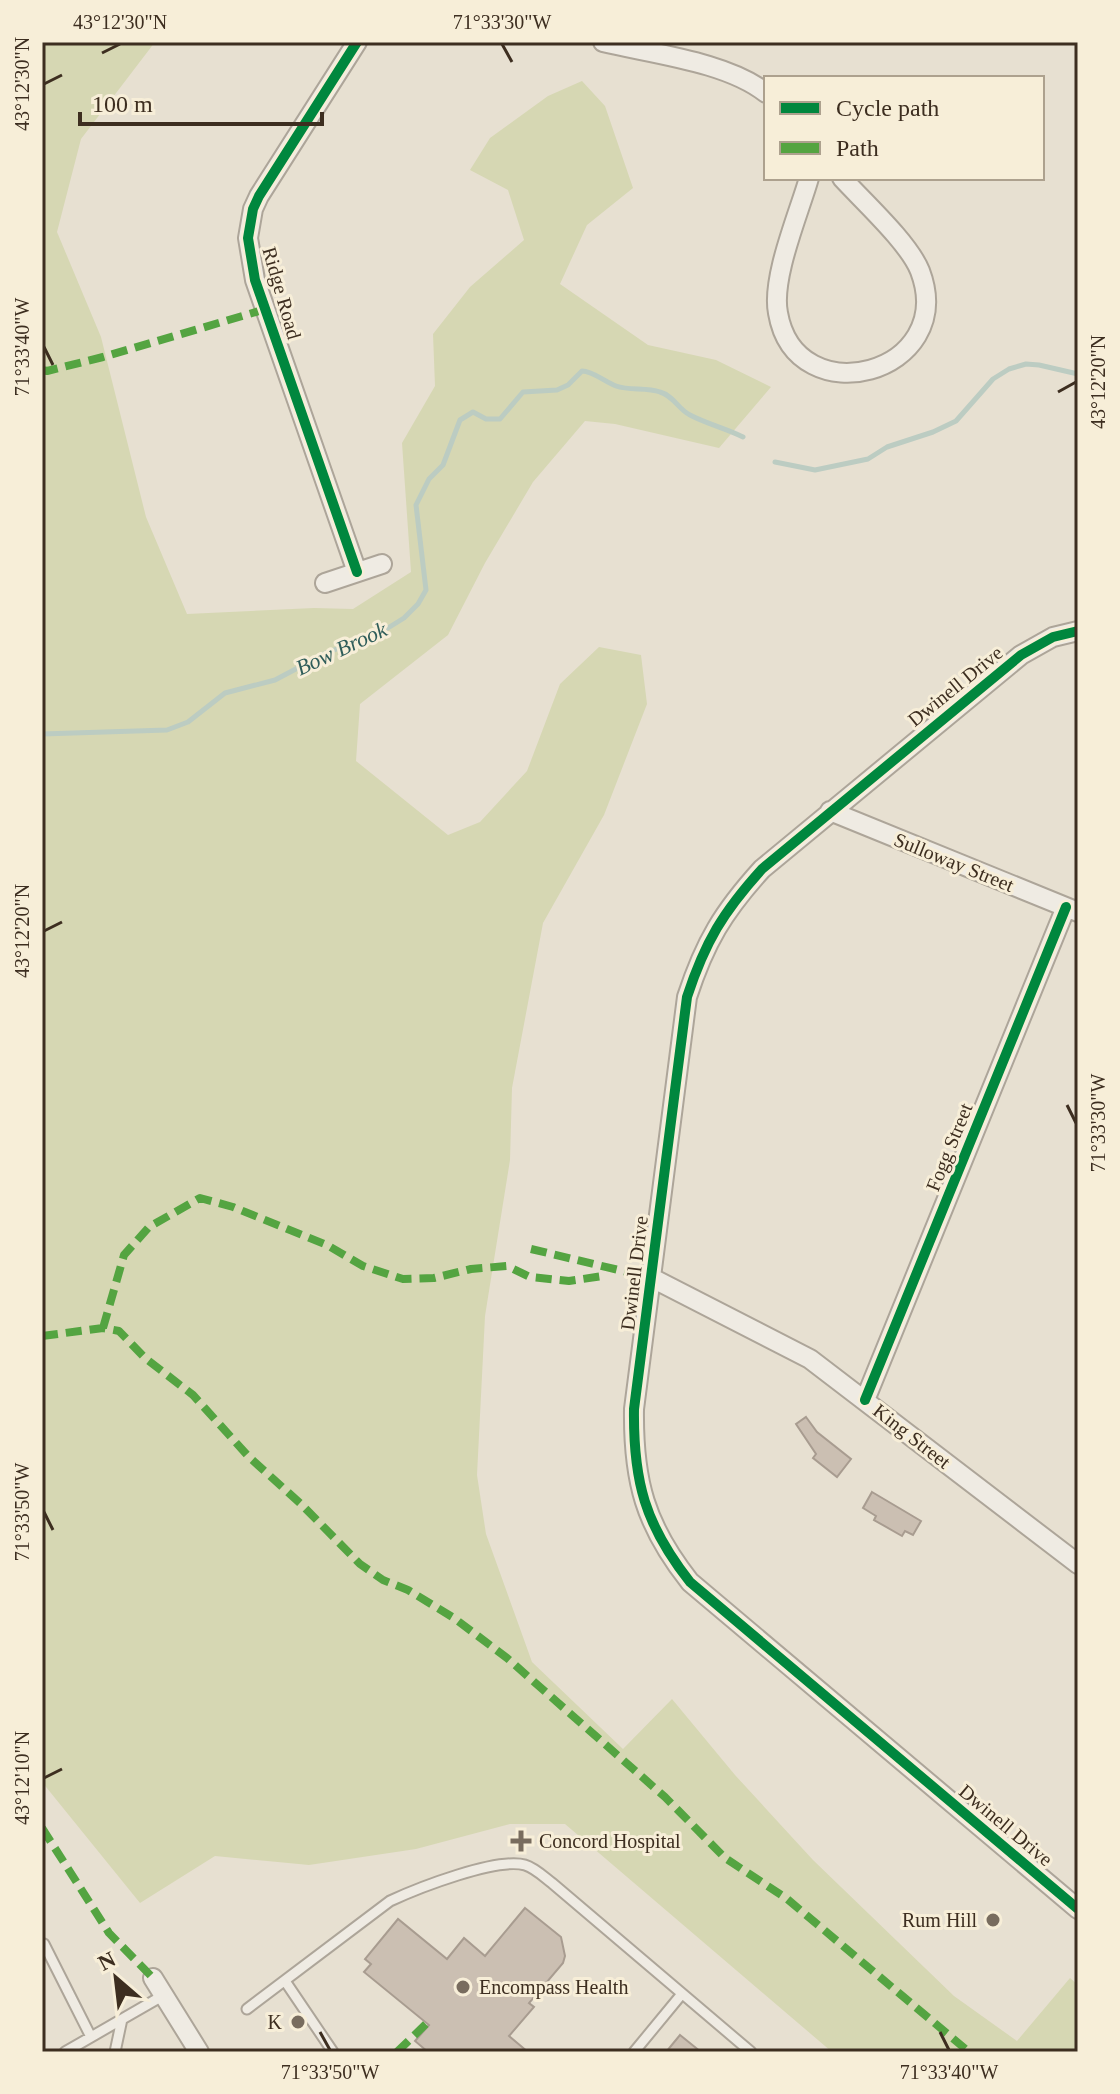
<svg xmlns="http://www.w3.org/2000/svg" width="1120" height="2094" font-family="'Times New Roman',serif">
  <rect width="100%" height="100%" fill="#e7e0d1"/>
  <path fill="#d6d7b3" d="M42 42H155L81 139 57 232 101 337 146 517 187 614 314 608 353 609 411 572 402 443 435 386 433 334 470 287 524 240 508 190 470 170 490 138 548 96 582 81 605 106 633 188 587 225 560 284 648 345 716 360 771 387 719 448 615 424 585 421 533 482 485 563 448 635 360 704 356 761 448 835 480 822 527 771 560 684 599 647 641 655 647 704 604 815 543 923 512 1088 510 1160 485 1316 477 1475 486 1534 532 1662 623 1749 672 1699 735 1775 813 1860 954 1996 1017 2041 1070 1978 1078 1985V2052H832L565 1824H510L416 1849 309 1865 215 1856 140 1903 42 1782Z"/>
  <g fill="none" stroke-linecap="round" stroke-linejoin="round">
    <path stroke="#bcccc2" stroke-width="5" d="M775 462 815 470 868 459 887 447 933 432 956 421 993 379 1009 369 1026 364 1039 365 1078 374
      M42 734 167 730 188 722 225 693 275 680 328 652 375 636 404 618 418 604 426 590 416 505 429 479 443 465 460 420 473 412 486 419H500L523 392 557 390 568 385 582 371C593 371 605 382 616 386 630 391 646 387 660 392 674 396 678 409 690 415 707 424 725 428 743 437"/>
  </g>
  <path fill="#cbbfb2" stroke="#a89c90" stroke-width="2" d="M806 1417 817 1432 851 1459 837 1477 813 1458 816 1454 796 1424Z
    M872 1492 921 1521 913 1535 905 1531 902 1536 874 1520 876 1516 863 1508Z
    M525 1908 561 1937 565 1956 563 1963 529 2003 534 2007 509 2036 528 2052H428L415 2041 429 2025 364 1972 371 1964 365 1959 398 1919 447 1959 464 1938 485 1956Z
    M680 2035 701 2052H666Z"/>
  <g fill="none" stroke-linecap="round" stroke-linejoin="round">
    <g stroke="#ada599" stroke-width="13">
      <path id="service" d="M44 1944 91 2037
        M285 1981 333 2052
        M247 2009 390 1901C418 1888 497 1857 525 1865 535 1868 544 1877 552 1883L751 2052
        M65 2052 164 1995
        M115 2052 122 2019
        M634 2052 681 1995"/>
    </g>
    <g stroke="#ada599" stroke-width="22">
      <path id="minor" d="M603 42C653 54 727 62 766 93
        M809 178C799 213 771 278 778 313 796 417 959 374 920 271 909 243 864 202 842 178
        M357 572 255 280 248 238 253 209 259 196 357 42
        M325 583 382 564
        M1078 631 1053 637 1021 655 762 869C723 912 705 942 687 997L634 1409C633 1481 645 1525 690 1582L1078 1909
        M830 811 1078 912
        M652 1278 810 1359 1078 1564
        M865 1400 1066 907
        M153 1978 199 2052"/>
    </g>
    <use href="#service" stroke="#efebe3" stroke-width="9"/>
    <use href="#minor" stroke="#efebe3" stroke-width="18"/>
    <path stroke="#54a441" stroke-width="8" stroke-dasharray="16 8" stroke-linecap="butt" d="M42 370 47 371 103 357 266 309
      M531 1249 652 1278
      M103 1328 124 1255 149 1227 200 1198 233 1207 327 1245 363 1266 403 1279 434 1278 471 1269 507 1266 530 1277 569 1281 603 1276
      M42 1336 103 1328 119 1331 145 1358 193 1395 249 1457 301 1504 360 1564 383 1580 408 1590 454 1618 507 1658 665 1797 725 1858 786 1898 969 2052
      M42 1828 109 1933 153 1978
      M397 2052 427 2023"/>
    <g stroke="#f7eed8" stroke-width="15">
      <path id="cycleway" d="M357 572 255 280 248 238 253 209 259 196 357 42
        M1078 631 1053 637 1021 655 762 869C723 912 705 942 687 997L634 1409C633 1481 645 1525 690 1582L1078 1909
        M865 1400 1066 907"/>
    </g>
    <use href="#cycleway" stroke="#00873e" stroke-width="10"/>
  </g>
  <path fill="none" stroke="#3d2e20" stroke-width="3" d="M502 44 512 62M102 53 120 44M44 84 62 75M44 347 53 365M1058 392 1076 382M44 931 62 922M1067 1105 1076 1123M44 1512 53 1530M44 1778 62 1769M320 2032 330 2050M940 2032 949 2050"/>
  <g fill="#786c5e" stroke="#f7eed8" stroke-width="3">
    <path d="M517 1829h8v8h8v8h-8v8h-8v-8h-8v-8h8z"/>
    <circle cx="993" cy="1920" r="8"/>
    <circle cx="463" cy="1987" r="8"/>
    <circle cx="298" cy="2022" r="8"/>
  </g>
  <g text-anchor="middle" stroke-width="6" stroke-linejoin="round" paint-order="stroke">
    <g font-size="20" fill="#3d2e20" stroke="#f7eed8">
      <text transform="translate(282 293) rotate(74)" y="7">Ridge Road</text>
      <text transform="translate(955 686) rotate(-39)" y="7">Dwinell Drive</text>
      <text transform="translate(954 862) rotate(22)" y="7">Sulloway Street</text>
      <text transform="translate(949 1147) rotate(-68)" y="7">Fogg Street</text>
      <text transform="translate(634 1273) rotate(-83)" y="7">Dwinell Drive</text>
      <text transform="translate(912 1436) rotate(38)" y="7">King Street</text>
      <text transform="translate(1006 1825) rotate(40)" y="7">Dwinell Drive</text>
    </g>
    <g font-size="20" fill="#3d2e20" stroke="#f7eed8" text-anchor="start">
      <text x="539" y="1848">Concord Hospital</text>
      <text x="977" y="1927" text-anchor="end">Rum Hill</text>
      <text x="479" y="1994">Encompass Health</text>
      <text x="282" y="2029" text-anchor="end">K</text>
    </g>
    <g font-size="22" font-style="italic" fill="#2f5d5a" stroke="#f7eed8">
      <text transform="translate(341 648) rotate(-25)" y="8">Bow Brook</text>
    </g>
  </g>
  <rect width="1120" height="2094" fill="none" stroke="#f7eed8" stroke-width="88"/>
  <rect x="764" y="76" width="280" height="104" fill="#f7eed8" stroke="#ada18e" stroke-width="2"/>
  <rect x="780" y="102" width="40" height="12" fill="#00873e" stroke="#ada18e" stroke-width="2"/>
  <text x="836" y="116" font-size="24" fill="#3d2e20">Cycle path</text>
  <rect x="780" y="142" width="40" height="12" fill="#54a441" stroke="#ada18e" stroke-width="2"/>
  <text x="836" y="156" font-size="24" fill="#3d2e20">Path</text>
  <g transform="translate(116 1978) rotate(332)" stroke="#f7eed8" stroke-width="6" paint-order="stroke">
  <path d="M0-6L14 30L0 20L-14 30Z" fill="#3d2e20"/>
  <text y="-12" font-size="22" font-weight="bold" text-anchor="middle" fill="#3d2e20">N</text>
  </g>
  <path d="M80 112v12h242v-12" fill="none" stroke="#3d2e20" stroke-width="4"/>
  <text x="92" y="112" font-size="24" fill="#3d2e20" stroke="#f7eed8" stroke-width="6" paint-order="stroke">100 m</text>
  <rect x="44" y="44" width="1032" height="2006" fill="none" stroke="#3d2e20" stroke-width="3"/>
  <g font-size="20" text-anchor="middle" fill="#3d2e20">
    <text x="120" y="29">43°12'30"N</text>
    <text x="502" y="29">71°33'30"W</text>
    <text transform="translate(22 84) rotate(-90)" y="7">43°12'30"N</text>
    <text transform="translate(22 347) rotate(-90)" y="7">71°33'40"W</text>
    <text transform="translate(1098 382) rotate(-90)" y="7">43°12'20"N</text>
    <text transform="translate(22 931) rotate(-90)" y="7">43°12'20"N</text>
    <text transform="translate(1098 1123) rotate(-90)" y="7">71°33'30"W</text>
    <text transform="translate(22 1512) rotate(-90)" y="7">71°33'50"W</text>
    <text transform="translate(22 1778) rotate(-90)" y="7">43°12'10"N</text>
    <text x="330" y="2079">71°33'50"W</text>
    <text x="949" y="2079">71°33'40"W</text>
  </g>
</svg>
